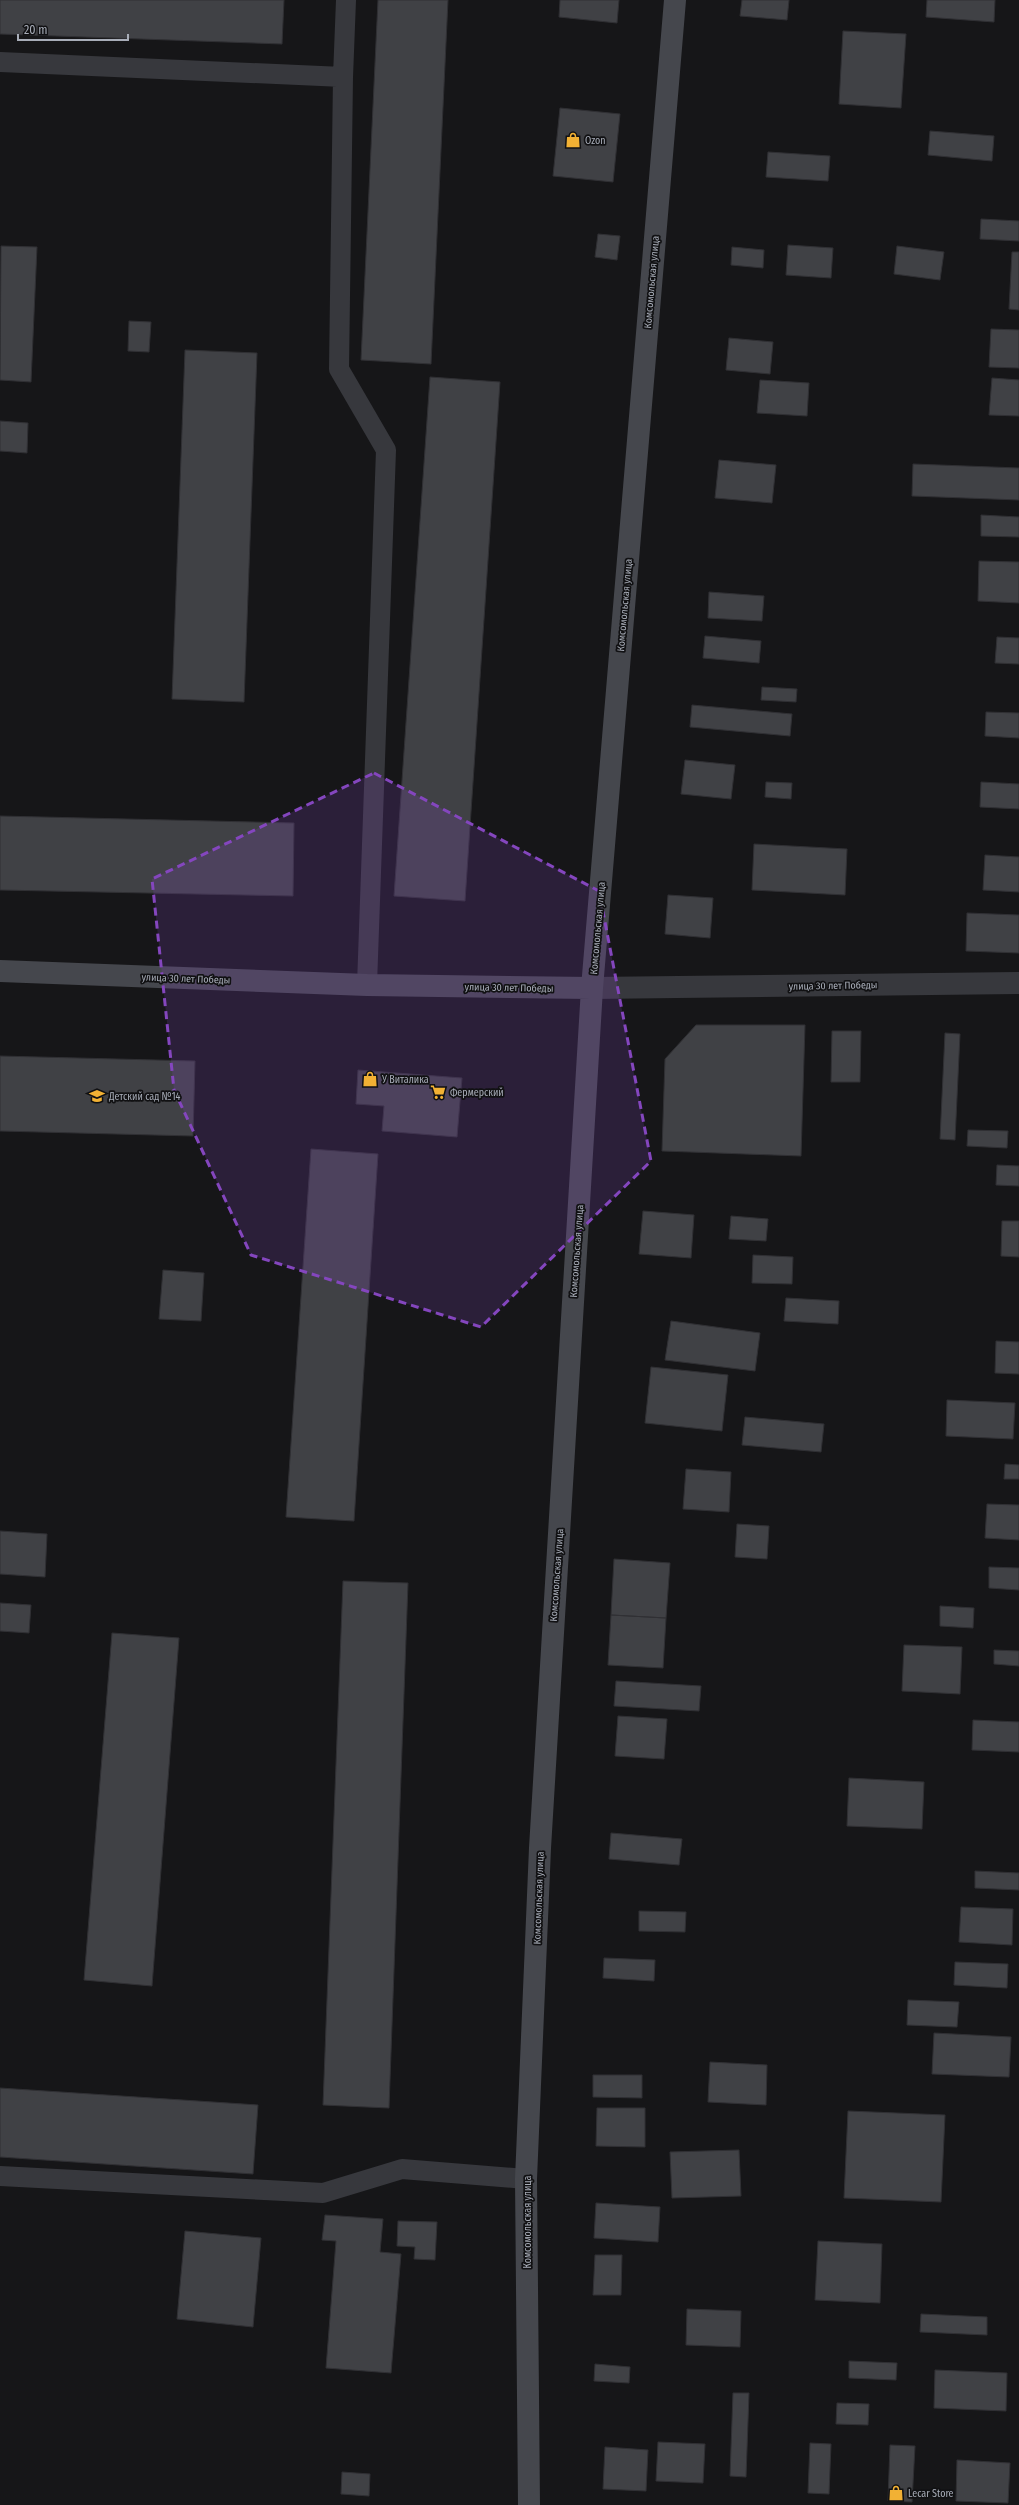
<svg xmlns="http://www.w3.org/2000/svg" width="1019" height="2505" font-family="'Fira Sans Condensed',sans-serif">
  <rect width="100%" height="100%" fill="#161618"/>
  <path fill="#404145" stroke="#303034" d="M0 0H284L282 44 0 34Z
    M378 0H448L431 364 361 360Z
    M560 0H619L617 23 559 17Z
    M742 0H789L787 20 740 16Z
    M927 0H995L994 22 926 17Z
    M843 31 906 34 901 108 839 104Z
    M560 108 620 114 613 182 553 176Z
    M930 131 994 136 992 161 928 155Z
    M768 152 830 156 828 181 766 177Z
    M981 219 1019 221V241L980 239Z
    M598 234 620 236 617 260 595 257Z
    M788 245 833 248 831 278 786 275Z
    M1 246 37 247 31 382 0 380Z
    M897 246 944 252 940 280 894 274Z
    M732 247 764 250 763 268 731 265Z
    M1012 252H1019V310L1009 309Z
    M129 321 151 322 149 352 128 351Z
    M991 329 1019 330V368L989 367Z
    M729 338 773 342 770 374 726 370Z
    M185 350 257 353 244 702 172 699Z
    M430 377 500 382 465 901 394 896Z
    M992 378 1019 380V416L989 415Z
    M760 380 809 383 807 416 757 413Z
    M0 421 28 423 27 453 0 451Z
    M719 460 776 465 772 503 715 498Z
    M913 464 1019 468V500L912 496Z
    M981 515 1019 517V537L981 536Z
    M979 561 1019 562V603L978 601Z
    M709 592 764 596 762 621 708 618Z
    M705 636 761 641 759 663 703 658Z
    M997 637 1019 638V664L995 663Z
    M762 687 797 689 796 702 761 700Z
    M692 705 792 714 790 736 690 727Z
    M986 712 1019 713V738L985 736Z
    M685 760 735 765 731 799 681 794Z
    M766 782 792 783 791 799 765 797Z
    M981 782 1019 784V809L980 807Z
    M0 816 294 823 293 896 0 890Z
    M754 844 847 849 845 895 752 890Z
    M985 855 1019 857V892L983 890Z
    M668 895 713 898 710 938 665 934Z
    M967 913 1019 915V953L966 951Z
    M696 1025H805L801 1156 662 1151 665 1059Z
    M832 1031H861L860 1082H831Z
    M945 1033 960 1034 955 1140 940 1139Z
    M0 1056 195 1061 193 1136 0 1131Z
    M358 1070 462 1078 457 1137 382 1131 384 1106 356 1104Z
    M968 1130 1008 1131 1007 1148 967 1146Z
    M311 1149 378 1154 354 1521 286 1517Z
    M997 1165 1019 1166V1186L996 1185Z
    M643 1211 694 1215 691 1258 639 1254Z
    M731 1216 768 1219 766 1241 729 1239Z
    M1002 1221H1019V1257L1001 1256Z
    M753 1255 793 1257 792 1284 752 1283Z
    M163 1270 204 1273 201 1321 159 1319Z
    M786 1298 839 1301 838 1324 784 1321Z
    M671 1321 760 1333 755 1371 665 1360Z
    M996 1341 1019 1342V1374L995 1373Z
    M651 1367 728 1375 722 1431 645 1423Z
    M947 1400 1015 1403 1013 1439 946 1436Z
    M745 1417 824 1424 821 1452 742 1445Z
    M1005 1464 1019 1465V1479H1004Z
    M686 1469 731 1472 729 1512 683 1509Z
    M987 1504 1019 1505V1540L985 1538Z
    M737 1524 769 1526 767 1559 735 1557Z
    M0 1531 47 1534 45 1577 0 1574Z
    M614 1559 670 1563 666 1618 611 1615Z
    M989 1567 1019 1568V1590L989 1588Z
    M343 1581 408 1583 389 2108 323 2105Z
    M0 1603 31 1605 29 1633 0 1631Z
    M940 1606 974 1608 973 1628 940 1626Z
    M611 1615 666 1618 663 1668 608 1665Z
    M112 1633 179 1638 152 1986 84 1980Z
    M904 1645 962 1647 960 1694 902 1691Z
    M994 1650 1019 1651V1666L994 1664Z
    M616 1681 701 1686 699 1711 614 1706Z
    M618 1716 667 1719 664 1759 615 1756Z
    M973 1720 1019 1722V1752L972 1750Z
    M849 1778 924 1782 922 1829 847 1826Z
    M611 1833 682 1839 679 1865 609 1859Z
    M975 1871 1019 1873V1890L975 1888Z
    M961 1907 1013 1909 1012 1945 959 1942Z
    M639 1911 686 1912 685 1932 639 1931Z
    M604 1958 655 1960 654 1981 603 1978Z
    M955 1962 1008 1964 1007 1988 954 1985Z
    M908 2000 959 2002 957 2027 907 2025Z
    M934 2033 1011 2037 1009 2077 932 2074Z
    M710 2062 767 2065 766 2105 708 2102Z
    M593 2075H642V2098L593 2097Z
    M0 2088 258 2105 253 2174 0 2157Z
    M597 2108H645V2147L596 2146Z
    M848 2111 945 2115 941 2202 844 2198Z
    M739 2150 741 2196 672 2198 670 2152Z
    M596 2203 660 2207 658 2242 594 2238Z
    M325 2215 383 2219 380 2252 401 2254 391 2373 326 2368 336 2241 322 2240Z
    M398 2221 437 2222 435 2260 414 2259 415 2247 397 2246Z
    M185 2231 261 2238 253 2327 177 2319Z
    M818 2241 882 2244 880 2303 815 2300Z
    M595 2255H622L621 2295H593Z
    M687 2309 741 2311 740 2347 686 2345Z
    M921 2314 987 2317V2335L920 2332Z
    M849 2361 897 2363 896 2380 849 2378Z
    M595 2364 630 2367 629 2383 594 2381Z
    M935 2370 1007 2373 1006 2411 934 2408Z
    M733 2393H749L746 2477 730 2476Z
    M837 2403 869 2404 868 2425 836 2424Z
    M658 2442 705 2444 703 2483 656 2481Z
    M810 2443 831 2444 829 2494 808 2493Z
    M890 2445 915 2446 912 2502 888 2501Z
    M605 2447 648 2450 646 2491 603 2489Z
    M957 2460 1010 2463 1008 2503 956 2501Z
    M342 2472 370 2474 369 2496 341 2494Z"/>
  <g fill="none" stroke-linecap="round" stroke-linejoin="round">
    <path stroke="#37383d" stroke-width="20" d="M0 62 343 77 339 369 386 450 367 985
      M343 77 346 0
      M0 2176 323 2193 402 2169 526 2179"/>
    <path stroke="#37383d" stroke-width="22" d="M592 988 1019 983"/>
    <path stroke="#45474d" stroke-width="22" d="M0 971 367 985 592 988
      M529 2505 526 2179 540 1848 592 988 675 0"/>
  </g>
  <path fill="#8446be" fill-opacity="0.2" stroke="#8446be" stroke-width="3" stroke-dasharray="8 5" stroke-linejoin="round" d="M374 773 599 891 651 1161 481 1327 251 1255 174 1090 152 879Z"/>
  <defs>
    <g id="shop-bare" transform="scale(1.2)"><path d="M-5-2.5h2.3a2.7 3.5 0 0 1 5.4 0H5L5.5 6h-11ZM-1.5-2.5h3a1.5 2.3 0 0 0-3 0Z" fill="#f2b134" stroke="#111113" stroke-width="2.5" paint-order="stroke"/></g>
    <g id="supermarket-bare" transform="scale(1.2)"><path d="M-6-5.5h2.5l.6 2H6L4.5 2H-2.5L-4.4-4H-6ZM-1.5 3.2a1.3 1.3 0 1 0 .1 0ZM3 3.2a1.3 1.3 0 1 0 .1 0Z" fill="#f2b134" stroke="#111113" stroke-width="2.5" paint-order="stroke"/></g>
    <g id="school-bare" transform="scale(1.2)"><path d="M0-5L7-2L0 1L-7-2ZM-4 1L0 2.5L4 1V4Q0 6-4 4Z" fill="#f2b134" stroke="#111113" stroke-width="2.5" paint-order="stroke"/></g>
  </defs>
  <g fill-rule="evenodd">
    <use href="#shop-bare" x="573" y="140"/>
    <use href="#shop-bare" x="370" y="1079"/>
    <use href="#supermarket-bare" x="438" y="1092"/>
    <use href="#school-bare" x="97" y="1096"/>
    <use href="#shop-bare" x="896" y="2493"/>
  </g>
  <g text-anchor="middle" stroke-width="3.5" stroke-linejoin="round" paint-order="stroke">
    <g font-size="10" fill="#a8adb8" stroke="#111113" text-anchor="start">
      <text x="585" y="144">Ozon</text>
      <text x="382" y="1083">У Виталика</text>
      <text x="450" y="1096">Фермерский</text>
      <text x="109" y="1100">Детский сад №14</text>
      <text x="908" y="2497">Lecar Store</text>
    </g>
    <g font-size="10" fill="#a8adb8" stroke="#111113">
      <text transform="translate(651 282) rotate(-85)" y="4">Комсомольская улица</text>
      <text transform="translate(624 605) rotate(-85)" y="4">Комсомольская улица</text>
      <text transform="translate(597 928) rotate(-85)" y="4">Комсомольская улица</text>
      <text transform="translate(186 978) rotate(2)" y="4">улица 30 лет Победы</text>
      <text transform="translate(833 985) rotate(-1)" y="4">улица 30 лет Победы</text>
      <text transform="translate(509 987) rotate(1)" y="4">улица 30 лет Победы</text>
      <text transform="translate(576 1251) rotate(-86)" y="4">Комсомольская улица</text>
      <text transform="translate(556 1575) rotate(-86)" y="4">Комсомольская улица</text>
      <text transform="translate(538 1898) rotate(-88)" y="4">Комсомольская улица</text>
      <text transform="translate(527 2222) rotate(-90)" y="4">Комсомольская улица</text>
    </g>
  </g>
  <path d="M18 34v6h110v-6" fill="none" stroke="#a8adb8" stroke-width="2"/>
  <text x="24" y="34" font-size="12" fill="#a8adb8" stroke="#111113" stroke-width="3" paint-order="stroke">20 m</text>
</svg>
